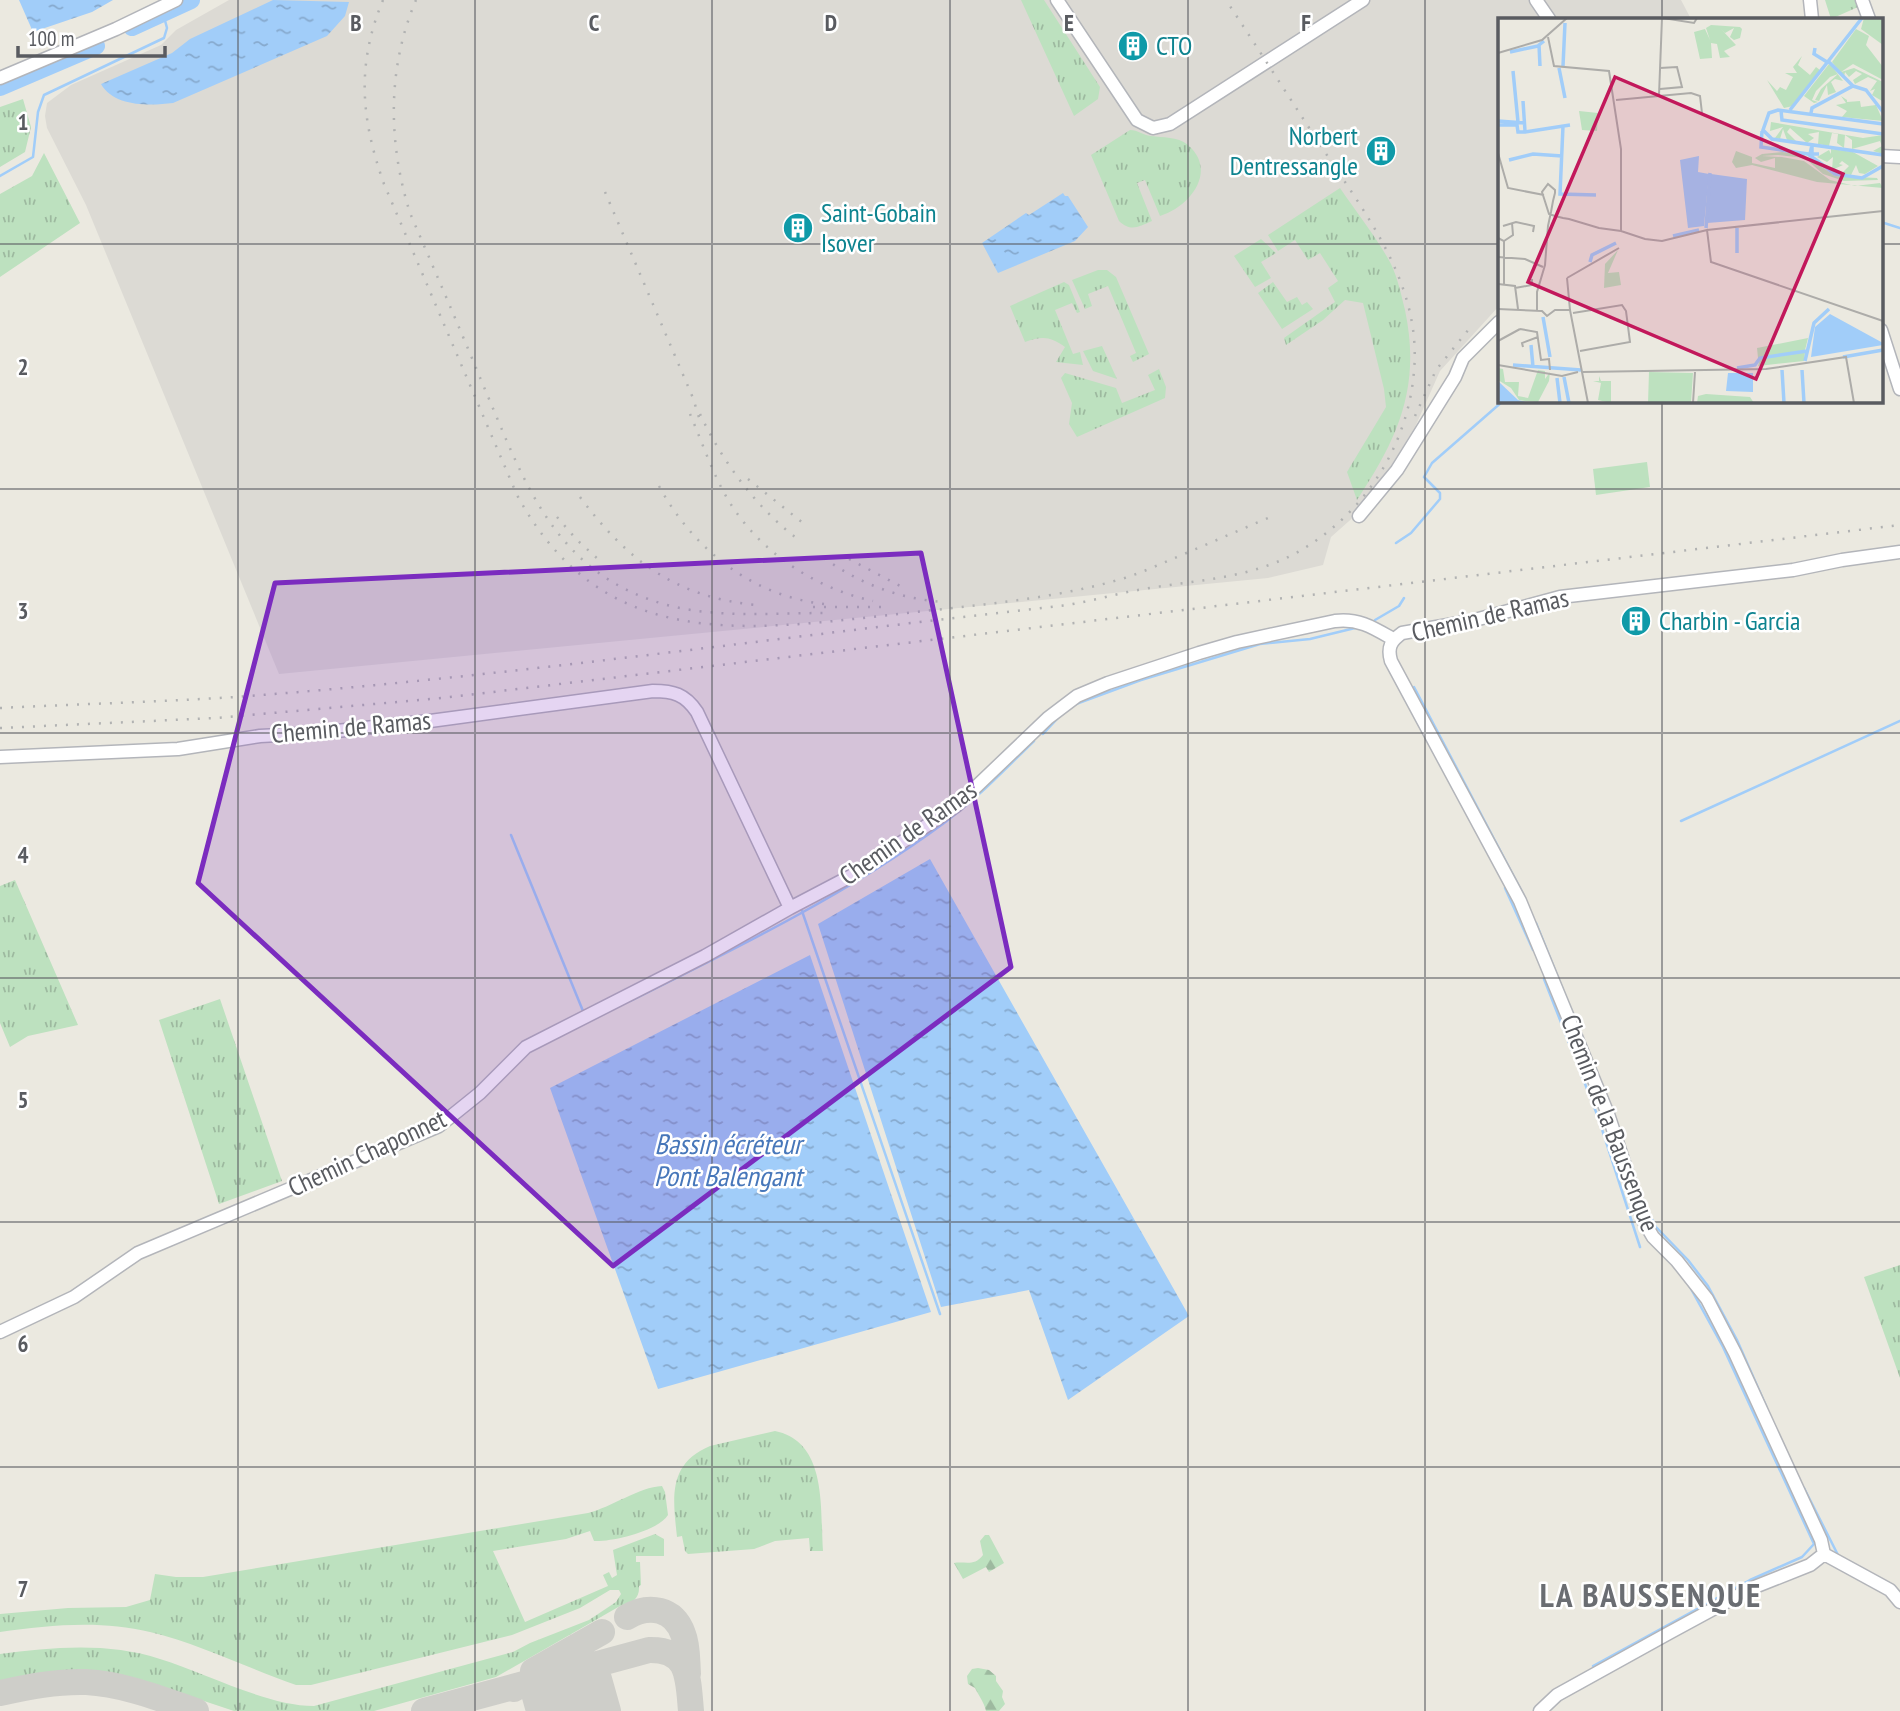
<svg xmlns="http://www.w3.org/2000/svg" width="1900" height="1711" font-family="'PT Sans Narrow',sans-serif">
  <defs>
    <pattern id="grass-tufts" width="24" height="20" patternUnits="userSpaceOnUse" patternTransform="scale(1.75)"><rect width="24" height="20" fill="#bde1bf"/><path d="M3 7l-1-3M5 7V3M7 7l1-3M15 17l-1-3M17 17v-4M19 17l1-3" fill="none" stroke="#9db99f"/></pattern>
    <pattern id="forest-firs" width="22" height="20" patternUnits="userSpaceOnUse" patternTransform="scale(1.75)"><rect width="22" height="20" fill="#bde1bf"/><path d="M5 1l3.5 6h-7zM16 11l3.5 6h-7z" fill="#9db99f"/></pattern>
    <pattern id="water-ripples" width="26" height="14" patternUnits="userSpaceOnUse" patternTransform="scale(1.75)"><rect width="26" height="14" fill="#a1cdf9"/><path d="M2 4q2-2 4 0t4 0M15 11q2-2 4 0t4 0" fill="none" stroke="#86a9cd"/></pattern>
  </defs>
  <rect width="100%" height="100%" fill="#ebe9e0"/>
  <path fill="#dcdad4" d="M229 0H1681L1691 19H1499V306L1440 371 1415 427 1381 482 1357 514 1331 537 1323 565 1268 578 279 674 86 205 47 128 45 116 47 103 71 85 161 45 176 30Z"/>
  <path fill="url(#grass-tufts)" d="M1021 0H1044L1100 87 1098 99 1074 116Z
    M1825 0H1857L1858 7 1831 19Z
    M23 99 31 127 25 152 0 167V107Z
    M1130 130C1138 130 1143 135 1151 136 1163 138 1177 136 1188 145 1218 171 1190 207 1160 216L1145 180 1137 183 1152 221C1138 227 1131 232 1119 221L1091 155Z
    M44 153 80 223 0 277V194L32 176Z
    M1340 188C1357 213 1377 238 1391 264 1398 279 1401 294 1405 310 1421 386 1399 437 1357 500L1347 472 1386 407 1384 389 1363 303 1345 300 1323 320 1286 345 1284 338 1335 302 1328 288 1338 281 1320 253 1308 260 1295 240 1278 251 1268 235Z
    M1261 239 1276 253 1261 262 1271 278 1255 287 1234 256Z
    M1098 270H1107L1116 277 1149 354 1133 362 1130 356 1136 353 1108 286 1088 294 1092 306 1085 309 1072 280Z
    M1064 282 1069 285 1080 312 1077 313 1072 303 1055 310 1073 354 1080 352 1083 365 1056 362 1065 347C1050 336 1042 336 1025 342L1010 306Z
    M1273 282 1287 302 1297 297 1302 305 1307 302 1313 309 1282 329 1258 293Z
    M1102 346 1117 379 1093 371 1083 351Z
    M1159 369 1166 387 1165 398 1077 437 1069 424 1072 403 1061 378 1065 373 1116 388 1122 403 1155 390 1148 375Z
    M15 880 78 1025 28 1036 10 1047 0 1023V886Z
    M220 999 282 1181 219 1204 159 1020Z
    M1900 1265V1378L1864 1277Z
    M775 1431C828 1442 820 1509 823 1551H810L809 1538 775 1541 754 1549 688 1554 685 1551 682 1536 677 1537C673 1499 667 1464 710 1446Z
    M662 1486 665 1492 668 1515C658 1531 612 1542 594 1541L590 1531 566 1539 493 1551 525 1622 608 1586 603 1575 609 1572 612 1578 617 1575 613 1550 655 1534 664 1539V1556H636V1562H640L641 1585 639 1586C640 1598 632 1603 622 1608L620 1606 496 1677 374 1711H234L138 1679 92 1671 48 1672 0 1681V1654C52 1647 109 1642 160 1659 206 1673 267 1706 314 1706L513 1652 530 1643 589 1620 616 1602 621 1594 619 1590H610L580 1608 512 1635 311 1685H296C247 1668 200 1644 150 1632 101 1620 49 1625 0 1632V1614L68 1608 126 1607 150 1600 155 1574 176 1577H203L588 1513C612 1507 639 1487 662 1486Z"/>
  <path fill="url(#forest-firs)" d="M985 1535H989L1004 1563 989 1572 986 1567 963 1579 954 1563C965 1561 974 1567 983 1555L980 1541Z
    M978 1668 989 1670 996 1676V1681L1003 1691 1002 1697 1005 1704 999 1711H986C984 1702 979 1696 975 1688L968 1684 967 1676 972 1669Z"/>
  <path fill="#bde1bf" d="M1647 462 1650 487 1596 495 1593 469Z"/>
  <path fill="url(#water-ripples)" d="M19 0H113L92 12 33 32Z
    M273 0 349 2 345 16 327 36 173 103C150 106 114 107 101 84L172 53 190 39Z
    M1063 193 1065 196H1068L1088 227 1075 241 998 273 982 243 1026 213 1029 215Z
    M930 859 1189 1316 1068 1400 1029 1290 941 1307 818 924Z
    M810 955 931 1312 658 1389 550 1088Z"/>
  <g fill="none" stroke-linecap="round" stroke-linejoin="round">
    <path stroke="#a1cdf9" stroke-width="2.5" d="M0 176 33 157 38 112 44 95 164 38 167 28 163 13
      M1881 222 1900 228
      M1396 543 1411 533 1440 499V493L1424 477 1432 463 1503 401
      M1375 620 1399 606 1404 598
      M1414 687 1523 894
      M1076 704 1141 680 1260 644 1310 639 1355 628
      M1043 734 1057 719
      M1681 821 1900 721
      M511 835 583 1011
      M1505 888 1533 950
      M802 911 940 1314
      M1536 923 1622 1137
      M1544 979 1598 1117 1640 1247
      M630 1001C735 949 851 892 944 823 977 799 1005 769 1034 741
      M1642 1200 1656 1227 1688 1260 1708 1286 1737 1340 1766 1406
      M1804 1488 1839 1557
      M1593 1666 1750 1580 1802 1557 1814 1544 1723 1347 1690 1287"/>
    <path stroke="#a1cdf9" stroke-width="18" d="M132 27 191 0
      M0 87 96 46"/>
    <path stroke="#cecec9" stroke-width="26" d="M627 1617C649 1604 674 1608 683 1634 688 1646 687 1661 688 1674
      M533 1671 602 1632
      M577 1674 585 1668 594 1669 597 1672 608 1711
      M558 1676 568 1673 575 1677 585 1711
      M535 1684 542 1679 551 1681 556 1687 562 1711
      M514 1689 520 1685 529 1686 534 1693 539 1711
      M0 1693C28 1687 57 1681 86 1682 124 1684 161 1699 196 1711
      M424 1711 649 1650C690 1649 688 1679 691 1711"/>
    <g stroke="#b3b5ba" stroke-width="15">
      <path id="street" d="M1057 0 1137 120 1153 128 1170 124 1363 0
        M1536 0 1549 19
        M1810 0 1812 19
        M1862 0 1869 19
        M0 78 116 29 176 0
        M1881 156 1900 157
        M1881 330 1900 389
        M1359 516 1397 470 1455 377 1463 358 1499 322
        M0 757 178 749 260 736 318 733 430 721 653 691C673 691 685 694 697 712L790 908 851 876 956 806 1048 718 1077 696 1108 683 1199 653 1237 642 1335 621C1359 618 1374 628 1393 639
        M0 1332 74 1297 138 1253 439 1126 480 1093 526 1047 705 956 790 908
        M1824 1554 1821 1540 1735 1353 1707 1299 1677 1261 1653 1237 1643 1220 1608 1114 1520 901 1391 661C1387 647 1391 641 1402 633L1471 621 1560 597 1793 570 1842 560 1900 552
        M1824 1554 1890 1590 1900 1602
        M1540 1711 1557 1695 1669 1633 1752 1588 1810 1565 1824 1554"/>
    </g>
    <use href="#street" stroke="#fff" stroke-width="12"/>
    <path stroke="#b1b2b2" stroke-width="2.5" stroke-dasharray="2 9" stroke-linecap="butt" d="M383 0C356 65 361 119 384 184L517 495C601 650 738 632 889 615 965 606 1044 601 1118 580 1139 574 1158 565 1177 557 1210 543 1242 529 1275 515
      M416 0C387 68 388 143 410 213 434 269 458 324 481 380 524 480 553 576 671 606 720 618 774 613 825 613
      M605 192 693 398 701 424
      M690 414C702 442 712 472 727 498 758 551 814 588 873 601
      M700 414C722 461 757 509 799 540
      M1415 416 1436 370 1469 329
      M748 479 808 527
      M659 486C693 549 752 596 824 604
      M580 497C627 560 675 597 756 605
      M557 517 577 540 599 560
      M824 558C860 584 900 599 944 602
      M849 559 904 588
      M813 607H883
      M0 708C79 704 157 702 236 697 465 680 692 649 920 622 969 616 1018 611 1067 605 1093 601 1118 593 1144 589 1196 580 1248 579 1296 553 1363 516 1408 447 1414 371 1422 282 1363 211 1317 140 1287 94 1257 47 1226 0
      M0 728 216 718 442 698 1900 525"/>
  </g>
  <path fill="#7b2cbf" fill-opacity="0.2" stroke="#7b2cbf" stroke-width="5" stroke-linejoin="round" d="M921 553 1011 967 613 1266 198 883 275 583Z"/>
  <path fill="none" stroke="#595b60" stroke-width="2" stroke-opacity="0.55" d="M238 0V1711M475 0V1711M712 0V1711M950 0V1711M1188 0V1711M1425 0V1711M1662 0V19M0 244H1499M1881 244H1900M1662 401V1711M0 489H1900M0 733H1900M0 978H1900M0 1222H1900M0 1467H1900"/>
  <defs>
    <g id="building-disc" transform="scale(1.575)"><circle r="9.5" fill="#0f9aa8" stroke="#fff"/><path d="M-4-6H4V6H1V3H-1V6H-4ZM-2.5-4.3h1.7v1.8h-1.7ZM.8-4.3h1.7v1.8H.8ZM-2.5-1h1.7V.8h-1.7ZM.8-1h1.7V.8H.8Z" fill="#fff"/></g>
  </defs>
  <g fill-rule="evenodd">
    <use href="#building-disc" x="1133" y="46"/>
    <use href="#building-disc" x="1381" y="151"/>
    <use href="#building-disc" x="798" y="228"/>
    <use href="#building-disc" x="1636" y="621"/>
  </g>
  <g text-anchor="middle" stroke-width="5" stroke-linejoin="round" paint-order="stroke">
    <g font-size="26" fill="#0d838f" stroke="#fff" text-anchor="start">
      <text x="1156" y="55">CTO</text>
      <text x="1358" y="145" text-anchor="end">Norbert<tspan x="1358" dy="30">Dentressangle</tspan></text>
      <text x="821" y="222">Saint-Gobain<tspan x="821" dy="30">Isover</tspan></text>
      <text x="1659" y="630">Charbin - Garcia</text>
    </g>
    <g font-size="26" fill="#595b60" stroke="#fff">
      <text transform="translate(1490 615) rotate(-13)" y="9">Chemin de Ramas</text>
      <text transform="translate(351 727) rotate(-5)" y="9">Chemin de Ramas</text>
      <text transform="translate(908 833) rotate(-35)" y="9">Chemin de Ramas</text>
      <text transform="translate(1610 1123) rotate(69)" y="9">Chemin de la Baussenque</text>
      <text transform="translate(367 1153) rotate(-25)" y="9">Chemin Chaponnet</text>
    </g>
    <g font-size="28" font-style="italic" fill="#4777ba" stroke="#fff">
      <text x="728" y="1154">Bassin écréteur<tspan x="728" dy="32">Pont Balengant</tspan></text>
    </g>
    <g font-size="33" font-weight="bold" letter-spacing="2" fill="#6a6d72" stroke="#fff">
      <text x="1651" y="1607">LA BAUSSENQUE</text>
    </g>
  </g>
  <g transform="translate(1498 18)">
    <rect width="385" height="385" fill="#ebe9e0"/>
    <path d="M366 0H385V27L363 11ZM213 7 242 9 244 11 242 20 236 22 232 19 236 10 227 15 223 11 238 27 226 33 232 39 222 40 219 26 213 25 214 40 202 41 196 14 207 11 212 22 208 10ZM358 11 371 18 368 27 385 49V62L355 46 343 54 356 50 385 64 384 83 374 77 377 71 372 73 379 63 370 59 357 66 355 62 364 56 358 53 351 59 347 54 346 59 334 44ZM304 38 300 47 312 57 318 49 322 52 295 88 286 90 269 62 279 73 282 69 288 72 295 59 287 55H299L295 49ZM331 46 333 47 345 63 337 61 333 64 338 74 330 77 329 67 321 83 317 82 323 71 340 56 332 59 318 73 314 82 320 84 316 85 306 78ZM343 78 349 82V84L362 83 363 89 378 87 385 103 344 99 349 93 338 87 348 85ZM81 93 100 95 99 113 84 112ZM273 104 365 120 385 117V136L375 133 384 128 382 123 354 131V122L347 117 346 130 339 125 340 116 334 115 331 128 320 126 321 114 310 116 316 120 309 125 292 110 289 114 298 123 289 122 285 111 282 121 277 120 285 109 272 113ZM333 131 355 134 380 148 367 156 361 155 358 147 353 157 344 155 351 148 344 143 341 146 345 147 334 152 335 139 329 144 319 139 331 132 333 136ZM238 133 254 139V145L277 150V140L263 144 257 140 264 136 284 134 306 137 337 158 379 160 380 162 346 163 325 156 307 140 280 137 264 138 284 139 306 143 332 162 357 168 382 165 385 170 319 164 254 147 238 150 234 144ZM120 232 110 255 121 254 123 267 106 270 107 246ZM310 320 307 332 260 340 259 330ZM307 334 306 343 260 348 262 341ZM0 350 5 351 7 364H21L20 378 30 380 40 352 47 353V361L52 354 51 363 40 384 27 383 21 382 13 370 0 362ZM101 358 103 363H113V385L100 382 103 365 95 363H101Z" fill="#bde1bf"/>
    <path d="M151 354 195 355 193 385H150ZM208 376 252 379 256 385H199L200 378Z" fill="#bde1bf"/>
    <path d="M201 138 200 154 211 156 206 208 190 210 182 142ZM213 156 249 161 247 202 209 205ZM332 296 385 325V327L313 339 317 309ZM230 355H255V374L228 373ZM0 363 20 382 32 385H0Z" fill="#a1cdf9"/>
    <path fill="none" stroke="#a1cdf9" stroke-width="3.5" d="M317 30 316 36 329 44M12 34 40 28M331 44 355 68M42 48 41 27 46 23M65 48 67 5M61 50 67 80M15 53 20 104M25 83 27 113M292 92 364 0M283 93 284 102 385 116M313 95 314 90 355 68 368 72 385 94M0 103 27 105M385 106 280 92 271 95 265 112 274 121 385 137M0 107H19L20 114H27L72 107M65 108 62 176 98 177M264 113 263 129 310 136 337 156 364 160 385 148M314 135V127L312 136H321M11 142 35 136 64 138M208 210 212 155M175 218 201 212M239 235V210M92 244 94 237 118 225M45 299 52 339M33 327 35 349M345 339 385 332M307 343 316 305 331 291M15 347 83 352M239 350 257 347 262 340 309 333M284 352 286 385M304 352 306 385M66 359 71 385M59 360 62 385"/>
    <path fill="none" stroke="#adaca9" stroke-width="2" d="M165 0 196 5 199 0M50 19 56 48 111 53 123 131V213M0 35 44 22 69 0M162 71 184 69 179 49 162 50M161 77 164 0M118 82 193 75 202 78 204 95M0 135 10 170 46 177M5 208 18 204 36 208 35 214M209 212 385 193M0 220 6 223V267M6 223 15 217 14 205M0 239 27 241 45 249M69 260 121 230M69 260 72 292M0 266 17 268 20 291M17 270 34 267V261M0 291 44 293 49 298 57 292H72M72 292 90 385M39 293V274L47 247 50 208 53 194 55 183 57 175V172L50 166 44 174 51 196 57 198 65 200 71 201 101 210 123 213 147 221 164 223 209 212 213 244 385 303M75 295 124 287 128 293 132 324 82 333M22 311 39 314 43 342 51 341 52 352M0 323 22 311M25 329 24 325 40 319M0 347 64 358 80 354M85 354 268 351 348 339 356 385M195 385 197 354"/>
    <path fill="#c2185b" fill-opacity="0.15" stroke="#c2185b" stroke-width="3.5" d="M117 59 345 156 258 361 30 264Z"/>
    <rect width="385" height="385" fill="none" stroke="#595b60" stroke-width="3.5"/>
  </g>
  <g font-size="23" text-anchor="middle" font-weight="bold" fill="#595b60" stroke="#fff" stroke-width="5" stroke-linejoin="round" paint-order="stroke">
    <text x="356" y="31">B</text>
    <text x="594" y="31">C</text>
    <text x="831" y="31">D</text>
    <text x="1069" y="31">E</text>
    <text x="1306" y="31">F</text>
    <text x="23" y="130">1</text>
    <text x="23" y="375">2</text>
    <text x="23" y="619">3</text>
    <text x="23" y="863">4</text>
    <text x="23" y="1108">5</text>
    <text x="23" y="1352">6</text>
    <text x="23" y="1597">7</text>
  </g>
  <path d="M18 46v10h147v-10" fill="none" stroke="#595b60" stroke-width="3.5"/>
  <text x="28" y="46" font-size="21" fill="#595b60" stroke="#ffffff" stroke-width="5" paint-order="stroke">100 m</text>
</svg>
